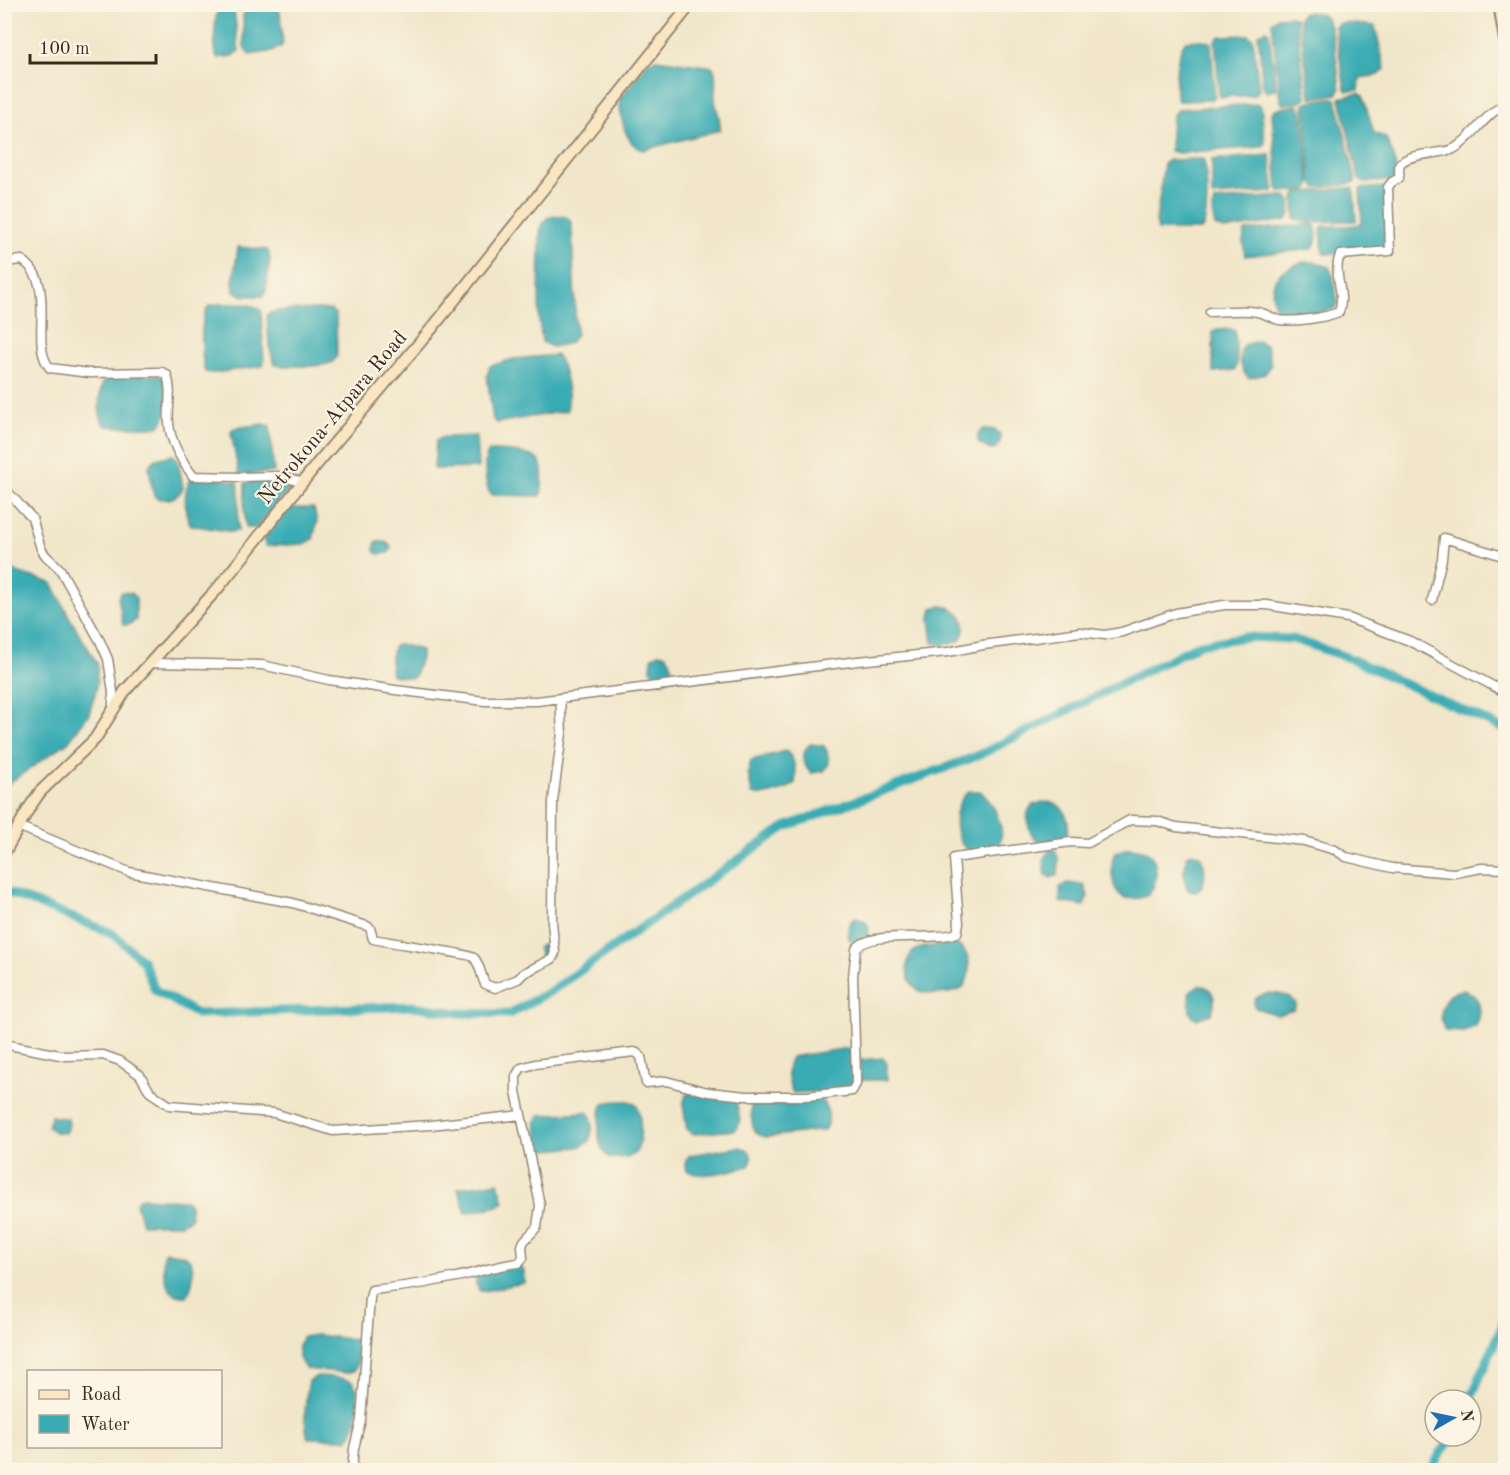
<svg xmlns="http://www.w3.org/2000/svg" width="1510" height="1475" font-family="'Old Standard TT',serif">
  <rect width="100%" height="100%" fill="#fcf5e5"/>
  <filter id="ink" filterUnits="userSpaceOnUse"><feTurbulence type="fractalNoise" baseFrequency=".0167" numOctaves="2"/><feDisplacementMap in="SourceGraphic" scale="12" xChannelSelector="R" yChannelSelector="G"/><feConvolveMatrix kernelMatrix="1 2 1 2 8 2 1 2 1" color-interpolation-filters="sRGB"/></filter>
  <filter id="wash" filterUnits="userSpaceOnUse"><feTurbulence type="fractalNoise" baseFrequency=".008" numOctaves="4" result="noise"/><feDisplacementMap in="SourceGraphic" scale="24" xChannelSelector="R" yChannelSelector="G"/><feGaussianBlur stdDeviation="1.35" result="paint"/><feColorMatrix in="noise" values="0 0 0 0 0 0 0 0 0 0 0 0 0 0 0 0 0 1.4 0 .05"/><feComposite in="paint" operator="in"/></filter>
  <g filter="url(#wash)">
    <rect width="100%" height="100%" fill="#f1e6c9"/>
    <path fill="#39abb3" stroke="#3a6a68" stroke-width="1.5" d="M226 5 231 6 234 9 239 51 233 56 217 58C213 49 214 15 220 7Z
      M270 5H275L280 12 283 43 281 47 269 52 250 55 244 47 243 15 248 9Z
      M1310 12C1314 13 1320 13 1324 16 1334 23 1338 76 1340 90L1337 94 1313 98 1310 96 1299 18 1302 14Z
      M1291 16 1296 18 1306 97 1301 102 1283 104 1280 100 1272 22 1278 17Z
      M1345 23 1375 26 1385 69 1379 75 1360 78 1359 90 1347 91 1345 89 1335 27 1338 24Z
      M1265 30 1269 32 1276 89 1267 92 1263 88 1258 34Z
      M1248 35 1253 39 1259 90 1255 95 1221 97 1219 94 1215 40 1220 36Z
      M1203 40 1211 42 1215 96 1211 100 1178 101C1173 89 1176 51 1186 41Z
      M656 59 713 67C718 77 714 90 715 101 717 111 721 120 720 130L643 150C624 144 621 117 619 100L649 61Z
      M1359 93 1363 96 1374 133 1386 138 1394 157 1397 176 1394 180 1364 183 1359 179 1340 98Z
      M1331 98 1336 99 1355 176V182L1343 185 1317 188 1311 182 1304 105 1306 102Z
      M1258 104 1261 106 1265 144 1260 147 1178 153 1170 151 1172 116 1178 109Z
      M1297 105 1302 110 1310 187 1308 190 1281 192 1278 190 1272 113 1275 109Z
      M1270 155 1274 188 1272 192 1212 196V160Z
      M1203 159C1208 171 1209 221 1201 230H1158L1156 222 1164 163 1169 160Z
      M1383 187 1385 189 1387 248 1326 254 1323 253 1321 229 1323 226H1348L1362 224 1360 189Z
      M1346 188H1353L1354 192 1356 221 1306 222 1295 219 1294 200 1296 193Z
      M1285 196 1289 198C1291 205 1291 214 1287 220L1224 230 1215 226 1212 211 1214 201Z
      M557 216C566 216 570 217 572 226L576 334 570 343 552 347 542 342 539 319 540 233 541 227 547 218Z
      M1311 224 1315 225C1318 232 1317 243 1312 249L1245 256 1243 241 1245 231Z
      M238 247 268 250 270 258 266 292 263 296H244L234 291 233 282Z
      M1303 262H1315L1329 267 1333 276 1338 303 1334 309 1297 317 1283 316C1277 311 1275 307 1273 300 1269 275 1283 270 1303 262Z
      M219 304C233 304 250 302 261 310L264 363 263 366 214 373 205 372C201 357 199 317 209 306Z
      M318 309 331 310 336 315 337 356C335 360 335 361 331 363 319 367 287 367 275 365L269 346 267 314 277 311Z
      M1217 330 1231 329 1235 331 1237 364 1235 370 1213 372V332Z
      M1258 341 1267 346 1271 364 1265 374 1249 378C1240 371 1238 355 1243 345Z
      M556 355C565 364 572 401 566 411L496 423 493 420 487 376 490 366 513 359Z
      M153 375 164 377C166 388 172 422 157 426 150 428 141 427 133 427 124 427 113 428 104 425 97 414 98 390 105 379L116 377Z
      M264 424 270 426 274 472 239 475 231 432 234 428Z
      M984 429C987 429 991 429 995 430 1006 436 999 448 991 450L979 444C976 437 977 433 984 429Z
      M476 436 478 468 434 469 436 440 444 437Z
      M489 451C500 451 533 451 540 462 544 470 542 488 541 496L491 495C485 486 482 459 489 451Z
      M173 455 178 459 183 488C178 499 166 501 156 498L152 489 149 466 156 459Z
      M272 478 293 483V486L256 528H246L244 509 245 483Z
      M191 479H223L237 482 239 490 238 531 232 532 191 525C184 516 183 488 191 479Z
      M291 508H314L317 522 313 539 305 544 266 546 263 540 287 510Z
      M376 542H385L390 545 391 549 388 553 378 554 374 550Z
      M5 562 17 572 52 583 71 620 98 665 96 691 89 714 68 742 5 786Z
      M122 592 132 593 136 599V620L128 625H123L118 597Z
      M939 606C959 606 972 623 959 641L942 645 933 643 930 618 932 608Z
      M400 644 421 650V658L414 677 410 678 392 675C389 664 390 656 394 646Z
      M659 653 666 655C673 662 673 671 669 679L662 682 656 680 651 669 652 657Z
      M811 744 824 746 827 751 829 763 824 771 811 773C803 766 800 751 811 744Z
      M785 751C795 757 797 772 795 783 786 791 764 798 752 794L748 772 751 760Z
      M969 791H980C994 802 1009 832 997 849L971 853C950 840 951 805 969 791Z
      M1041 802C1046 802 1052 802 1056 804 1068 811 1072 829 1064 839 1057 840 1046 845 1039 842 1029 838 1023 813 1032 806 1033 805 1040 803 1041 802Z
      M1130 848C1136 849 1143 849 1148 853 1161 862 1157 887 1147 896 1140 898 1130 900 1123 897 1110 890 1110 863 1115 852Z
      M1051 849 1055 850 1059 860 1058 875 1051 878 1046 875C1044 865 1042 855 1051 849Z
      M1193 853 1200 855C1206 866 1208 884 1196 892L1188 890C1182 878 1184 867 1187 855Z
      M1067 883 1084 885 1088 896 1084 906 1060 902V887Z
      M856 918 867 923 869 930 868 935 854 941 849 940 848 928 852 920Z
      M551 942V955L541 957 538 947Z
      M956 944C973 953 972 975 962 989 940 997 908 999 907 968 907 963 909 954 914 951 921 945 946 945 956 944Z
      M1199 985C1215 987 1217 1002 1211 1014L1197 1019 1192 1016 1190 1012 1189 992Z
      M1463 990C1481 994 1483 1012 1476 1026L1464 1032 1445 1031C1437 1013 1442 992 1463 990Z
      M1269 993C1278 994 1291 994 1296 1004L1294 1010 1277 1015 1256 1008 1254 1005 1255 998Z
      M848 1048 853 1052 852 1090 793 1093C787 1082 785 1068 791 1057Z
      M883 1058 887 1064V1079L885 1080H860V1060Z
      M693 1092 733 1097 736 1100 740 1120 736 1130 694 1134 687 1130 683 1105 686 1095Z
      M818 1098C829 1106 832 1119 824 1130L767 1137C749 1136 752 1118 751 1104L786 1099Z
      M628 1101 635 1103C642 1112 643 1146 634 1154 627 1159 617 1158 610 1158 594 1148 599 1123 601 1107 607 1100 619 1101 628 1101Z
      M587 1112C596 1120 592 1132 589 1142L579 1147 547 1150H542L540 1147 535 1123 539 1115Z
      M51 1116 68 1119 69 1125 65 1133 55 1132 48 1127Z
      M738 1147C749 1148 755 1155 749 1166 734 1170 697 1181 686 1169V1160L690 1155Z
      M498 1182 504 1202 498 1206 466 1213 458 1188Z
      M139 1198 186 1200 190 1205 191 1218 181 1224H142L136 1203Z
      M164 1252C170 1253 178 1253 184 1255 198 1261 193 1286 187 1296 163 1299 162 1268 164 1252Z
      M519 1266 524 1271V1283L484 1291H480L476 1284V1277L478 1273Z
      M316 1335 357 1340 360 1342 359 1359 355 1370 348 1373 306 1369C298 1360 295 1348 303 1337Z
      M317 1376C324 1376 345 1378 351 1381 364 1389 357 1430 348 1439L308 1438C303 1421 305 1398 309 1381Z"/>
    <g fill="none" stroke-linecap="round" stroke-linejoin="round">
      <path stroke="#39abb3" stroke-width="9" d="M4 891 112 933 143 961 155 990 197 1014 413 1006 459 1013 509 1014 551 991 785 827 977 756 1200 644 1245 637 1293 639 1349 658 1506 730
        M1470 1400 1506 1317
        M1431 1470 1439 1455 1454 1436"/>
    </g>
  </g>
  <g filter="url(#ink)">
    <g fill="none" stroke-linecap="round" stroke-linejoin="round">
      <g stroke="#968874" stroke-width="11">
        <path id="street" d="M4 262 22 260C59 284 28 344 50 368L89 373 162 372 167 375C173 392 167 407 169 423 170 441 182 462 193 476L238 477 279 476 303 482
          M1210 312C1225 312 1242 309 1257 312 1265 313 1271 318 1279 320 1295 322 1324 318 1339 312 1346 294 1332 273 1340 255L1390 251 1388 187 1392 182 1399 178C1400 174 1398 167 1400 164 1408 153 1439 154 1451 150 1469 143 1485 113 1506 104
          M4 488 32 518 41 549 46 556 60 569 100 641 108 659 113 692V709
          M1432 600 1442 559 1444 538 1506 557
          M150 663 262 665 329 680 395 690 485 701H537L858 661 948 652 983 645 1080 632 1105 635 1122 632 1176 613 1224 605H1267L1348 618 1410 641 1506 693
          M18 826 129 872 293 903 367 926 370 928 373 939C386 942 471 954 474 958 480 964 481 976 485 984L495 988 518 979 524 973 552 959 555 953 552 922 553 801 562 733 560 698
          M4 1044 65 1056 103 1055 120 1061 140 1075 150 1092 169 1105 274 1113 333 1131 431 1125 521 1115
          M352 1470 354 1448 361 1420 370 1298 372 1290C399 1287 425 1284 451 1278 475 1274 495 1265 519 1263L523 1258 522 1246 524 1241 537 1227 540 1205 516 1091V1076L521 1068 535 1064 634 1052 637 1053 641 1057 646 1083 666 1081 708 1092 746 1096H807L852 1091 856 1084V1077L853 976 856 949C870 929 934 942 957 933L959 923 954 858 1071 842 1088 843 1130 820 1157 821 1176 827 1304 841 1335 850 1346 857 1392 868 1454 873 1482 868 1506 869"/>
      </g>
      <g stroke="#968874" stroke-width="14">
        <path id="secondary" d="M1499 4 1506 46
          M4 853 29 808 40 792 95 739 125 691 218 588 317 464 433 327 691 4"/>
      </g>
      <use href="#street" stroke="#fff" stroke-width="8"/>
      <use href="#secondary" stroke="#fbe6c3" stroke-width="10"/>
    </g>
  </g>
  <g text-anchor="middle" stroke-width="4.5" stroke-linejoin="round" paint-order="stroke">
    <g font-size="21" fill="#3b2a1e" stroke="#fcf5e5">
      <text transform="translate(332 417) rotate(-50)" y="7">Netrokona-Atpara Road</text>
    </g>
  </g>
  <rect width="1510" height="1475" fill="none" stroke="#fcf5e5" stroke-width="24"/>
  <rect x="27" y="1370" width="195" height="78" fill="#fcf5e5" stroke="#afa495" stroke-width="1.5"/>
  <rect x="39" y="1390" width="30" height="9" fill="#fbe6c3" stroke="#afa495" stroke-width="1.5"/>
  <text x="81" y="1400" font-size="18" fill="#3b2a1e">Road</text>
  <rect x="39" y="1415" width="30" height="18" fill="#39abb3" stroke="#afa495" stroke-width="1.5"/>
  <text x="81" y="1430" font-size="18" fill="#3b2a1e">Water</text>
  <g transform="translate(1453 1418) rotate(81)"><circle r="28" fill="#fcf5e5" stroke="#afa495" stroke-width="1.5"/>
  <path d="M0-4.5L10 22L0 15L-10 22Z" fill="#1f6fb2"/>
  <text y="-9" font-size="16" font-weight="bold" text-anchor="middle" fill="#3b2a1e">N</text>
  </g>
  <path d="M30 54v9h126v-9" fill="none" stroke="#3b2a1e" stroke-width="3"/>
  <text x="39" y="54" font-size="18" fill="#3b2a1e" stroke="#fcf5e5" stroke-width="4.5" paint-order="stroke">100 m</text>
</svg>
